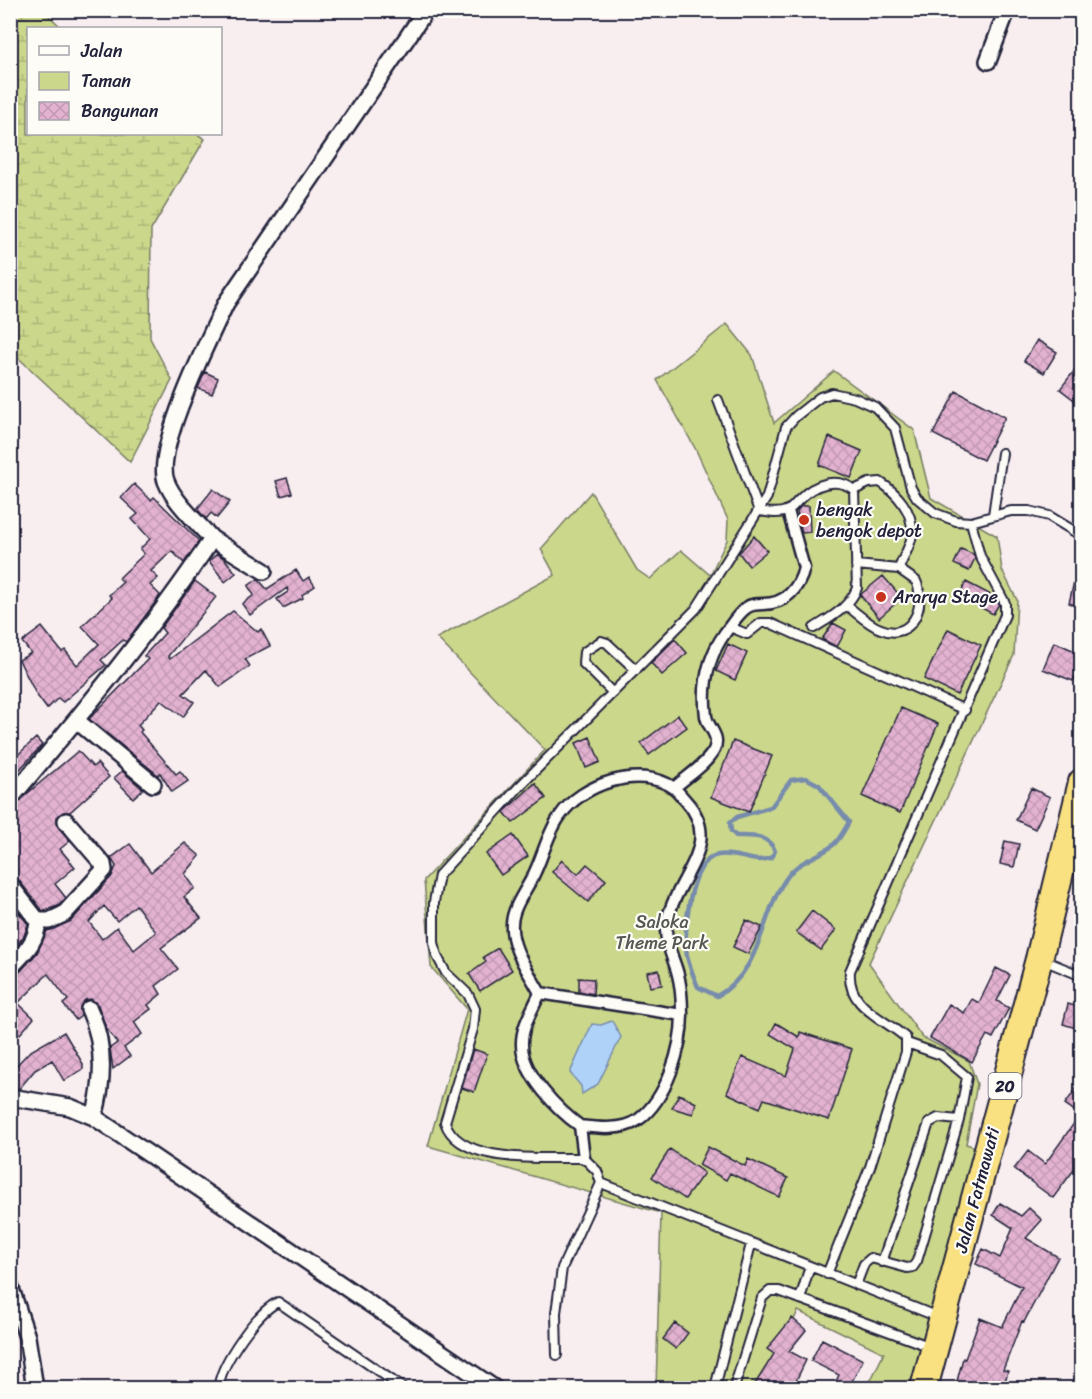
<svg xmlns="http://www.w3.org/2000/svg" width="1092" height="1399" font-family="Sriracha,sans-serif">
  <defs>
    <pattern id="wetland-marsh" width="20" height="14" patternUnits="userSpaceOnUse" patternTransform="scale(1.5)"><rect width="20" height="14" fill="#cbd78b"/><path d="M1 5h8M5 5V1M11 12h8M15 12V8" fill="none" stroke="#aeb879"/></pattern>
    <pattern id="building-cross-hatch" width="8" height="8" patternUnits="userSpaceOnUse" patternTransform="scale(1.5)"><rect width="8" height="8" fill="#e3b2d0"/><path d="M0 0l8 8M0 8l8-8" fill="none" stroke="#c299b4"/></pattern>
  </defs>
  <rect width="100%" height="100%" fill="#f8edef"/>
  <filter id="ink" filterUnits="userSpaceOnUse"><feTurbulence type="fractalNoise" baseFrequency=".0167" numOctaves="2"/><feDisplacementMap in="SourceGraphic" scale="12" xChannelSelector="R" yChannelSelector="G"/><feConvolveMatrix kernelMatrix="1 2 1 2 8 2 1 2 1" color-interpolation-filters="sRGB"/></filter>
  <g filter="url(#ink)">
    <path fill="#cbd78b" stroke="#767c63" stroke-width="1.5" d="M727 324 752 355 774 423 834 371 914 430 931 498 997 536 1002 570 1017 600 1014 655 869 963 922 1037 969 1061 977 1084 966 1144 982 1149 918 1388H867L884 1353 798 1311 762 1388H656L661 1213 428 1146 467 1009 431 967 424 880 545 750 437 638 555 575 541 549 591 492 637 570 650 579 681 550 710 575 727 540 728 520 696 450 657 380Z"/>
    <path fill="url(#wetland-marsh)" stroke="#767c63" stroke-width="1.5" d="M10 11H44L62 28H28V134H197L205 139 151 230 150 338 172 380 130 462 11 351Z"/>
    <path fill="#afd3f8" stroke="#778cac" stroke-width="1.5" d="M612 1021 621 1037 598 1084 582 1094 581 1086 570 1073 592 1024 601 1025Z"/>
    <g fill="none" stroke-linecap="round" stroke-linejoin="round">
      <path stroke="#778cac" stroke-width="4.5" d="M806 778 819 785 849 822C845 829 841 837 836 842 825 855 805 858 793 870 759 906 767 968 717 996L698 987C694 977 689 966 687 956 683 933 689 860 718 855 737 851 754 866 772 857L775 851C768 834 752 836 736 836L731 831 730 822 737 817 771 807 791 780Z"/>
    </g>
    <path fill="url(#building-cross-hatch)" stroke="#22223b" stroke-width="1.5" fill-rule="evenodd" d="M1037 340 1057 352 1044 373 1024 361Z
      M1082 361V406L1060 389Z
      M205 372 218 378 212 394 198 388Z
      M956 391 1005 417 983 460 933 434Z
      M829 437 862 451 851 478 819 465Z
      M287 478 292 493 281 496 276 481Z
      M134 484 151 500 154 497 199 541 184 563 172 551 151 571 158 578 150 585 160 595 157 600 126 642 123 640 101 660 106 665 63 702 58 698 47 709 36 694 19 660 31 653 22 642 42 627 62 652 65 650 77 665 99 644 82 626 112 598 109 595 123 582 119 578 144 554 140 549 150 539 132 519 138 514 121 498Z
      M213 489 230 502 217 518 211 513 206 519 197 509Z
      M801 506H809L810 532 802 533 797 511Z
      M754 536 767 551 749 566 739 553Z
      M961 549 973 554 975 558 969 571 954 564Z
      M217 554 224 558 236 573 225 582 209 561Z
      M1077 569 1082 570V607L1069 603Z
      M296 570 303 581 309 577 315 586 302 595 303 598 283 608 277 599 288 592 287 588 250 615 242 604 254 595 248 586 258 579 267 589Z
      M883 576 902 598 879 618 860 595Z
      M195 581 216 597 168 656 170 659 233 611 258 632 261 629 270 646 245 659 250 666 220 687 206 670 183 694 194 702 183 717 161 700 138 725 142 730 140 732 176 774 180 771 188 781 172 792 160 773 158 775 89 719 148 659 144 656 165 633 161 628Z
      M966 582 995 597 999 604 993 614 959 596Z
      M833 623 846 630 837 647 822 639Z
      M948 629 981 645 957 695 924 679Z
      M675 639 687 653 662 675 651 663Z
      M1054 642 1082 654V662L1073 681 1043 669Z
      M728 644 747 653 735 680 716 671Z
      M901 708 938 724 900 813 862 796Z
      M678 715 687 727 649 755 641 743Z
      M590 737 600 762 586 768 576 743Z
      M36 738 42 745 10 780V762Z
      M733 741 772 756 749 812 711 797Z
      M78 751 93 767 97 763 109 777 70 812H64L57 817 58 827 70 841 60 849 75 867 55 884 66 898 58 906 43 911 18 879 10 875V808Z
      M122 771 143 789 133 798 114 778Z
      M535 783 546 798 513 823 504 812Z
      M1031 788 1050 797 1035 829 1016 820Z
      M513 835 528 856 501 875 486 854Z
      M1005 841 1019 844 1014 867 1000 864Z
      M185 843 200 856 185 874 195 888 184 897 201 918 161 948 178 969 156 986 161 994 148 1005 151 1009 134 1022 142 1034 124 1048 130 1056 113 1069 110 1048 117 1043 106 1028 98 1005 91 999 85 1000 80 1007 81 1016 76 1020 63 1004 68 1000 48 974 18 1003 34 1018 20 1034 10 1026V977L17 975 37 953 47 931 71 921 112 876 116 866 111 858 130 844 151 872ZM136 905 156 932 134 950 117 927 102 939 89 922 104 906 117 921Z
      M562 860 578 874 587 864 606 880 588 902 552 872Z
      M10 902 28 924 24 936 10 953Z
      M812 911 836 930 821 950 796 932Z
      M746 920 762 927 748 954 733 947Z
      M498 948 512 970 480 991 469 974 486 962 483 957Z
      M996 968 1010 975 997 1001 1009 1008 993 1038 987 1035 972 1062 930 1038 949 1004 964 1013 972 999 979 1003Z
      M659 970 662 985 650 987 647 972Z
      M579 978 594 979 593 994 579 991Z
      M1068 1004 1082 1008V1030L1063 1024Z
      M776 1023 799 1037 800 1032 852 1049 829 1120 764 1099 760 1108 727 1093 742 1057 786 1076 795 1049 770 1034Z
      M64 1032 83 1064V1069L64 1081 52 1060 35 1070 19 1089 10 1087V1072L14 1068 29 1052Z
      M473 1049 487 1054 474 1092 462 1088Z
      M1082 1081V1159L1053 1198 1014 1169 1028 1151 1045 1164 1080 1115 1065 1104Z
      M679 1094 696 1103 693 1114 672 1108Z
      M708 1147 745 1166 748 1159 788 1178 779 1197 730 1173 726 1180 699 1165Z
      M670 1149 704 1173 685 1199 652 1177Z
      M1000 1203 1021 1216 1029 1208 1042 1220 1026 1238 1058 1257 1024 1322 1022 1321 1003 1370 1008 1371 1003 1389H955L963 1358 965 1359 980 1318 1002 1327 1022 1287 976 1264 983 1249 1000 1258 1013 1228 993 1215Z
      M792 1318 806 1330 789 1351 806 1360 792 1389H763L755 1384 774 1354 767 1349Z
      M675 1323 688 1333 676 1349 663 1339Z
      M822 1339 863 1360 848 1389H832L839 1375 811 1361Z"/>
    <g fill="none" stroke-linecap="round" stroke-linejoin="round">
      <g stroke="#22223b" stroke-width="12">
        <path id="service" d="M718 400 759 511C768 512 777 515 786 511 793 509 795 503 800 499 814 484 838 476 854 490L857 588C849 608 831 617 814 628
          M993 515 1002 453
          M856 565 899 569
          M846 605C857 613 869 625 881 629 912 642 927 605 916 581L899 569C902 558 912 545 912 533 913 511 897 493 880 482L869 483 854 490
          M730 627 747 634 761 623H770L965 710
          M613 693 583 663 584 652 601 641 607 643 636 670
          M1043 960 1082 976
          M882 1262 929 1123 938 1118 959 1120
          M827 1274 870 1167 906 1052V1038C883 1017 847 1008 850 971L1005 615V603L980 556 971 522
          M856 1285 864 1264 871 1258 907 1268 913 1267 917 1261 959 1120 967 1077 941 1055 907 1043
          M800 1299 810 1266
          M938 1317 601 1183 597 1171 584 1158C547 1157 459 1166 445 1122L473 1029 475 1009 468 994 446 973 437 956 434 942V902L439 875 519 787 696 609 767 497 786 427 796 416 820 397 832 393 855 398 875 407 895 428 911 488 917 498 935 513 956 521 971 522 1011 511H1029L1049 516 1082 536
          M557 1355 556 1313 562 1268 601 1183
          M222 1388 219 1384C223 1361 257 1312 278 1302L403 1388
          M715 1388 751 1244
          M734 1388 762 1298 770 1291H779L931 1347"/>
      </g>
      <g stroke="#22223b" stroke-width="15">
        <path id="pedestrian" d="M674 788C686 777 706 765 714 750 721 735 708 729 706 716 702 686 708 657 725 633 731 625 738 614 746 608 751 604 757 604 763 604 785 604 799 589 804 568L788 511
          M540 993C529 972 510 948 512 923 513 906 527 889 534 874 543 856 548 832 560 816 581 784 640 764 674 788 678 791 682 797 686 801 727 846 669 882 666 930 666 942 671 953 675 965 680 978 682 999 682 1014 682 1048 667 1099 638 1120 622 1131 598 1128 580 1126
          M584 1158 580 1126C559 1111 522 1074 522 1045 521 1027 533 1009 540 993L682 1015"/>
      </g>
      <g stroke="#22223b" stroke-width="20">
        <path id="minor" d="M988 61 1007 10
          M212 539 264 571
          M77 721 153 784
          M10 799C81 715 151 630 212 539 197 522 174 502 166 481 154 449 210 336 226 303L426 10
          M10 885 38 921C37 942 24 953 10 968
          M38 921H49L64 914 104 870 103 864 66 821
          M89 1009C105 1043 104 1081 94 1117
          M10 1097 70 1107 94 1117 494 1388
          M10 1286 27 1337 35 1388"/>
      </g>
      <g stroke="#22223b" stroke-width="30">
        <path id="trunk" d="M924 1388 1039 959 1082 782"/>
      </g>
      <use href="#service" stroke="#fdfcf7" stroke-width="8"/>
      <use href="#pedestrian" stroke="#fdfcf7" stroke-width="10"/>
      <use href="#minor" stroke="#fdfcf7" stroke-width="15"/>
      <use href="#trunk" stroke="#f9e181" stroke-width="26"/>
    </g>
  </g>
  <g fill="#c8321e" stroke="#fdfcf7" stroke-width="2">
    <circle cx="804" cy="520" r="6"/>
    <circle cx="881" cy="597" r="6"/>
  </g>
  <g text-anchor="middle" stroke-width="4.5" stroke-linejoin="round" paint-order="stroke">
    <rect fill="#fdfcf7" stroke="#646373" stroke-width="1.5" x="988.5" y="1073" width="33" height="26" rx="4.5"/>
    <g font-size="16" font-weight="bold" fill="#22223b">
      <text x="1005" y="1092">20</text>
    </g>
    <g font-size="18" fill="#22223b" stroke="#fdfcf7" text-anchor="start">
      <text x="816" y="516">bengak<tspan x="816" dy="21">bengok depot</tspan></text>
      <text x="893" y="603">Ararya Stage</text>
    </g>
    <g font-size="18" fill="#555853" stroke="#fdfcf7">
      <text x="662" y="928">Saloka<tspan x="662" dy="21">Theme Park</tspan></text>
    </g>
    <g font-size="18" fill="#22223b" stroke="#fdfcf7">
      <text transform="translate(977 1190) rotate(-75)" y="6">Jalan Fatmawati</text>
    </g>
  </g>
  <rect width="1092" height="1399" fill="none" stroke="#fdfcf7" stroke-width="36"/>
  <rect x="18" y="18" width="1056" height="1363" fill="none" stroke="#22223b" stroke-width="2" filter="url(#ink)"/>
  <rect x="27" y="27" width="195" height="108" fill="#fdfcf7" stroke="#a5a5ac" stroke-width="1.5"/>
  <rect x="39" y="46" width="30" height="9" fill="#fdfcf7" stroke="#a5a5ac" stroke-width="1.5"/>
  <text x="81" y="57" font-size="18" fill="#22223b">Jalan</text>
  <rect x="39" y="72" width="30" height="18" fill="#cbd78b" stroke="#a5a5ac" stroke-width="1.5"/>
  <text x="81" y="87" font-size="18" fill="#22223b">Taman</text>
  <rect x="39" y="102" width="30" height="18" fill="url(#building-cross-hatch)" stroke="#a5a5ac" stroke-width="1.5"/>
  <text x="81" y="117" font-size="18" fill="#22223b">Bangunan</text>
</svg>
